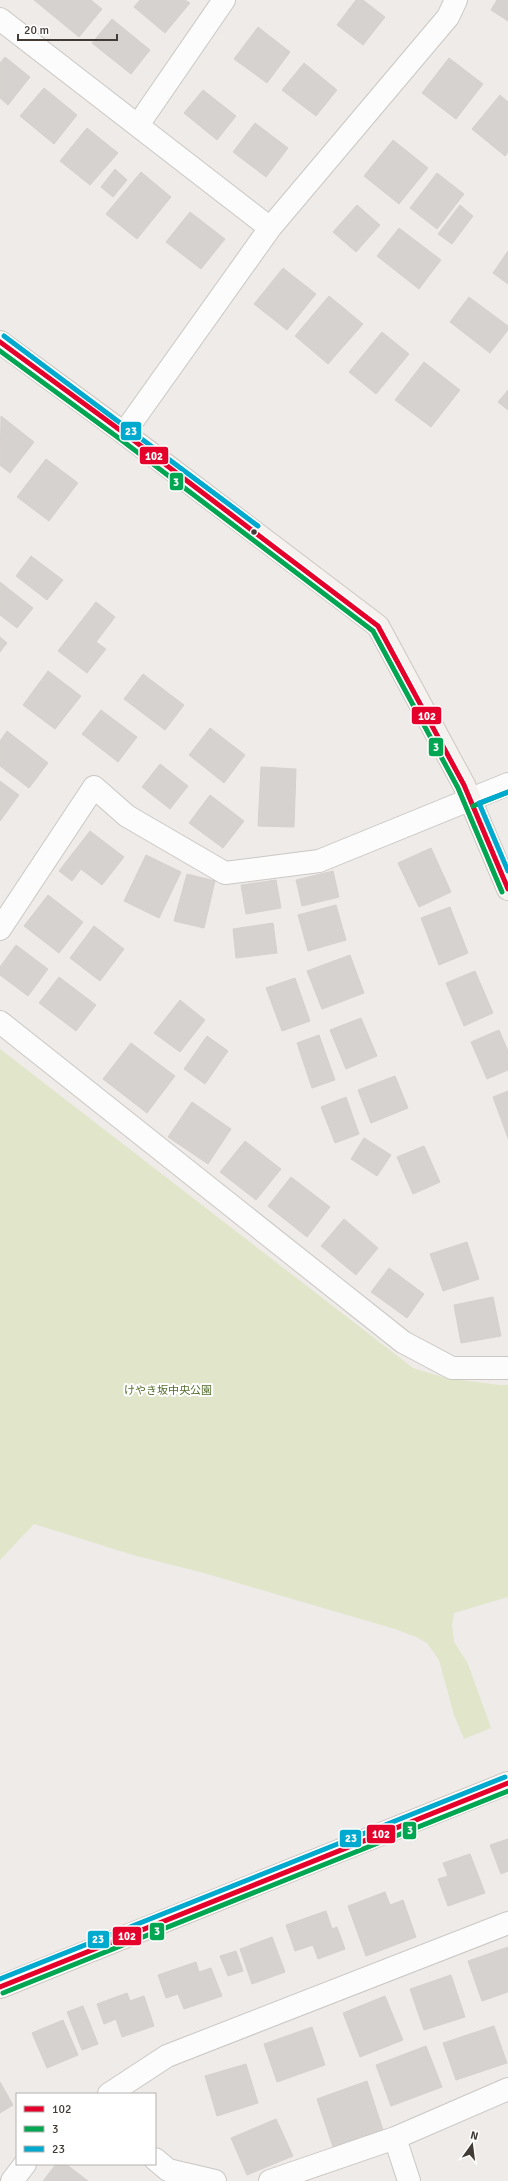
<svg xmlns="http://www.w3.org/2000/svg" width="508" height="2181" font-family="Signika,'Noto Sans JP',sans-serif">
  <rect width="100%" height="100%" fill="#eeebe8"/>
  <path fill="#e1e6ca" d="M0 1049 413 1368 446 1378 500 1385H508V1597L454 1613 452 1625 454 1642 468 1664 491 1728 464 1739 454 1715 439 1660 427 1643 416 1637 395 1629 204 1573 133 1555 34 1524 0 1560Z"/>
  <path fill="#d6d2cf" stroke="#d6d1ce" d="M34 0H91L102 9 79 37Z
    M140 0H185L190 3 165 33 134 7Z
    M356 0H363L385 17 363 45 337 25Z
    M497 0H508V21L491 10Z
    M112 19 150 50 131 74 92 43Z
    M258 27 290 52 267 83 234 59Z
    M5 57 30 77 8 105 0 98V63Z
    M449 58 483 84 456 119 422 93Z
    M304 63 337 90 316 116 282 90Z
    M44 88 77 115 54 144 20 116Z
    M203 90 236 116 217 140 184 113Z
    M500 95 508 102V152L505 156 472 129Z
    M255 123 288 148 266 177 233 152Z
    M87 128 118 153 90 185 60 161Z
    M393 140 428 168 399 204 364 176Z
    M115 169 127 180 113 197 101 187Z
    M141 172 171 197 137 239 106 214Z
    M437 173 464 194 437 229 410 208Z
    M357 205 380 225 356 252 333 232Z
    M460 205 473 216 452 244 438 234Z
    M190 212 225 239 201 269 166 242Z
    M399 228 441 260 419 289 377 256Z
    M508 251V284L493 273Z
    M283 268 316 294 287 330 254 304Z
    M329 296 363 324 328 364 295 336Z
    M469 297 508 326V330L490 353 450 322Z
    M382 332 409 354 376 394 349 372Z
    M424 362 460 390 431 427 395 400Z
    M508 390V410L498 402Z
    M1 416 34 442 10 473 0 465Z
    M46 459 78 483 49 521 17 497Z
    M31 556 63 580 47 600 16 576Z
    M0 582 33 608 17 628 0 615Z
    M96 602 115 617 96 642 106 649 87 673 58 651Z
    M0 637 7 643 0 652Z
    M48 671 81 696 55 729 23 705Z
    M143 674 184 705 165 730 124 699Z
    M101 710 137 737 118 762 82 734Z
    M210 728 245 755 224 783 189 755Z
    M7 731 48 763 29 788 0 766V741Z
    M160 764 188 786 170 809 142 787Z
    M261 767 296 769 294 827 258 826Z
    M0 781 19 795 0 821Z
    M210 795 244 821 223 848 189 823Z
    M90 831 124 857 102 885 81 869 72 881 59 871Z
    M431 848 451 892 419 907 398 863Z
    M146 855 181 872 159 918 124 901Z
    M333 871 339 897 302 906 296 880Z
    M187 874 215 881 204 928 174 921Z
    M276 880 281 908 246 914 241 885Z
    M48 895 83 922 59 953 24 926Z
    M336 905 346 940 308 951 298 915Z
    M450 907 468 953 439 965 421 918Z
    M273 923 277 953 236 958 233 929Z
    M94 926 124 949 100 981 70 958Z
    M16 945 48 969 28 996 0 975V967Z
    M350 955 364 993 322 1009 307 971Z
    M475 971 493 1013 464 1026 446 983Z
    M59 977 96 1005 76 1031 39 1003Z
    M295 978 310 1021 282 1031 266 988Z
    M180 1000 205 1020 180 1052 154 1033Z
    M361 1018 377 1056 346 1069 330 1030Z
    M499 1030 508 1051V1070L487 1079 471 1042Z
    M319 1035 335 1080 312 1088 297 1043Z
    M207 1036 228 1051 205 1084 184 1069Z
    M131 1043 175 1076 147 1113 103 1079Z
    M395 1076 408 1108 371 1123 358 1090Z
    M508 1091V1138L493 1097Z
    M346 1097 359 1134 335 1143 321 1107Z
    M192 1102 231 1129 208 1164 168 1137Z
    M364 1138 391 1155 377 1176 351 1159Z
    M245 1141 281 1169 256 1200 220 1172Z
    M424 1146 440 1182 413 1194 397 1157Z
    M291 1177 330 1207 307 1237 268 1206Z
    M344 1219 378 1248 356 1275 321 1246Z
    M467 1242 479 1279 443 1291 430 1254Z
    M389 1268 424 1294 407 1318 371 1292Z
    M493 1297 501 1336 461 1343 454 1305Z
    M508 1839V1871L501 1874 490 1845Z
    M470 1854 485 1893 448 1906 438 1879 448 1876 443 1863Z
    M385 1892 390 1905 403 1900 416 1937 366 1956 348 1906Z
    M326 1911 332 1929 337 1927 345 1949 318 1959 313 1945 295 1951 286 1925Z
    M272 1937 285 1972 252 1984 240 1949Z
    M508 1947V1992L482 2001 468 1961Z
    M236 1951 243 1971 228 1976 220 1956Z
    M196 1962 199 1972 211 1968 222 1996 184 2009 178 1994 166 1998 158 1975Z
    M451 1975 465 2017 424 2030 410 1989Z
    M127 1993 130 2001 144 1996 154 2026 122 2037 116 2019 104 2024 97 2004Z
    M385 1996 403 2040 360 2057 343 2013Z
    M83 2006 98 2044 82 2050 67 2012Z
    M63 2020 78 2055 47 2068 32 2033Z
    M494 2026 507 2063 456 2080 443 2043Z
    M312 2027 325 2065 277 2082 264 2044Z
    M426 2046 442 2087 391 2106 376 2065Z
    M246 2064 258 2103 217 2116 205 2076Z
    M367 2081 383 2130 333 2147 317 2099Z
    M0 2082 13 2105 0 2113Z
    M276 2119 293 2156 247 2175 231 2138Z
    M56 2164H66L88 2181H43Z"/>
  <g fill="none" stroke-linecap="round" stroke-linejoin="round">
    <g stroke="#cac7c4" stroke-width="24">
      <path id="street" d="M0 19 270 228
        M138 125 224 0
        M124 433 270 228 448 17 456 0
        M0 929 94 787 127 816 225 873 319 861 508 784
        M0 1022 403 1342 452 1368H508
        M109 2094 167 2056 508 1923
        M155 2159 168 2170 215 2181
        M12 2181 25 2164
        M270 2181 395 2138
        M409 2181 395 2138 508 2089"/>
    </g>
    <g stroke="#cec8c1" stroke-width="24">
      <path id="secondary" d="M0 342 124 433 378 626 464 785 508 889
        M0 1987 508 1783"/>
    </g>
    <use href="#street" stroke="#fcfcfc" stroke-width="22"/>
    <use href="#secondary" stroke="#f5f2ef" stroke-width="22"/>
    <g stroke="#fff" stroke-width="8">
      <path id="bus-1" d="M0 342 124 433 378 626 464 785 508 889
        M0 1987 508 1783"/>
    </g>
    <g stroke="#fff" stroke-width="8">
      <path id="bus-2" d="M0 351 120 439 373 631 458 788 502 892
        M473 806 508 792
        M3 1993 508 1791"/>
    </g>
    <g stroke="#fff" stroke-width="8">
      <path id="bus-3" d="M4 336 258 526
        M508 792 479 803 508 871
        M0 1979 505 1777"/>
    </g>
    <use href="#bus-1" stroke="#e4002b" stroke-width="5"/>
    <use href="#bus-2" stroke="#00a651" stroke-width="5"/>
    <use href="#bus-3" stroke="#00a9ce" stroke-width="5"/>
  </g>
  <circle fill="#433b35" stroke="#fff" stroke-width="1.5" cx="254" cy="532" r="3.5"/>
  <g text-anchor="middle" stroke-width="4" stroke-linejoin="round" paint-order="stroke">
    <g font-size="11" fill="#556f2e" stroke="#fff">
      <text x="168" y="1394">けやき坂中央公園</text>
    </g>
  </g>
  <g stroke="#fff" stroke-width="1.5">
    <rect x="120" y="421" width="22" height="20" rx="4" fill="#00a9ce"/>
    <rect x="139" y="446" width="30" height="19" rx="4" fill="#e4002b"/>
    <rect x="169" y="472" width="15" height="19" rx="4" fill="#00a651"/>
    <rect x="411" y="706" width="31" height="19" rx="4" fill="#e4002b"/>
    <rect x="428" y="737" width="16" height="20" rx="4" fill="#00a651"/>
    <rect x="402" y="1821" width="15" height="19" rx="4" fill="#00a651"/>
    <rect x="366" y="1824" width="30" height="20" rx="4" fill="#e4002b"/>
    <rect x="339" y="1829" width="23" height="19" rx="4" fill="#00a9ce"/>
    <rect x="149" y="1922" width="16" height="19" rx="4" fill="#00a651"/>
    <rect x="112" y="1926" width="30" height="20" rx="4" fill="#e4002b"/>
    <rect x="87" y="1930" width="23" height="19" rx="4" fill="#00a9ce"/>
  </g>
  <g font-size="11" text-anchor="middle" font-weight="bold" fill="#fff">
    <text x="131" y="435">23</text>
    <text x="154" y="460">102</text>
    <text x="176" y="486">3</text>
    <text x="427" y="720">102</text>
    <text x="436" y="751">3</text>
    <text x="410" y="1834">3</text>
    <text x="381" y="1838">102</text>
    <text x="351" y="1842">23</text>
    <text x="157" y="1935">3</text>
    <text x="127" y="1940">102</text>
    <text x="98" y="1943">23</text>
  </g>
  <rect x="16" y="2093" width="140" height="72" fill="#ffffff" stroke="#b4b1ae"/>
  <rect x="24" y="2106" width="20" height="6" fill="#e4002b" stroke="#b4b1ae"/>
  <text x="52" y="2113" font-size="12" fill="#433b35">102</text>
  <rect x="24" y="2126" width="20" height="6" fill="#00a651" stroke="#b4b1ae"/>
  <text x="52" y="2133" font-size="12" fill="#433b35">3</text>
  <rect x="24" y="2146" width="20" height="6" fill="#00a9ce" stroke="#b4b1ae"/>
  <text x="52" y="2153" font-size="12" fill="#433b35">23</text>
  <g transform="translate(472 2145) rotate(14)" stroke="#ffffff" stroke-width="3" paint-order="stroke">
  <path d="M0-3L7 15L0 10L-7 15Z" fill="#433b35"/>
  <text y="-6" font-size="11" font-weight="bold" text-anchor="middle" fill="#433b35">N</text>
  </g>
  <path d="M18 34v6h99v-6" fill="none" stroke="#433b35" stroke-width="2"/>
  <text x="24" y="34" font-size="12" fill="#433b35" stroke="#ffffff" stroke-width="3" paint-order="stroke">20 m</text>
</svg>
